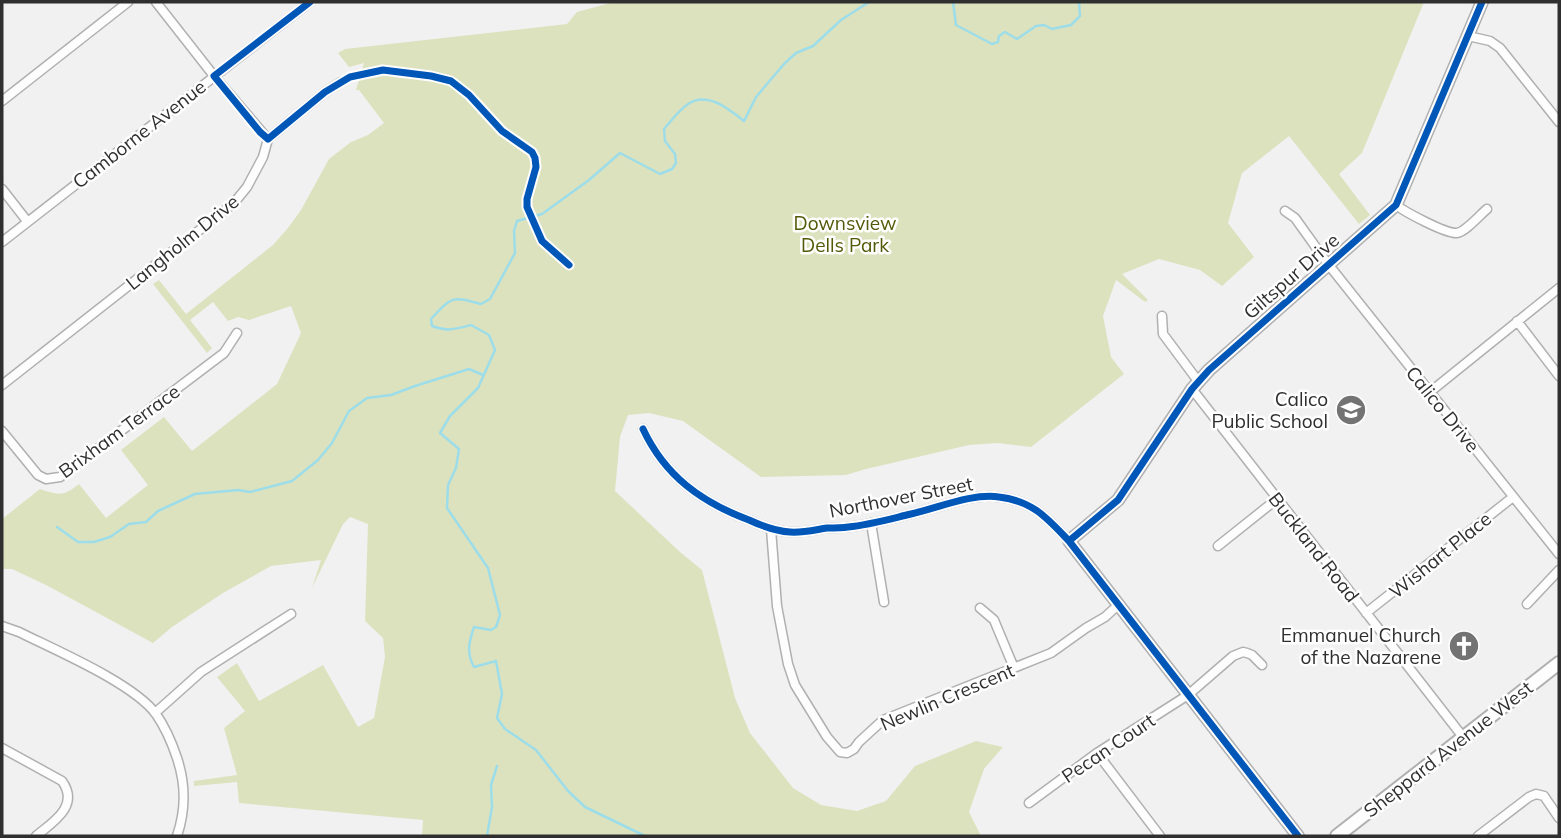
<svg xmlns="http://www.w3.org/2000/svg" width="1561" height="838" font-family="Mulish,sans-serif">
  <rect width="100%" height="100%" fill="#f1f1f2"/>
  <path fill="#dde2be" d="M614 2H1424L1362 153 1339 174 1370 215 1359 224 1289 136 1242 173 1228 223 1254 257 1222 286 1200 270 1159 259 1122 274 1148 300 1145 302 1116 280 1103 316 1111 357 1124 374 1031 447 998 443 969 445 866 469 846 475 761 477 683 421 649 413 628 415 620 437 615 491 680 552 702 570 735 698 750 733 793 788 821 805 857 811 886 801 915 766 976 741 1003 747 984 769 969 812 981 836H422L423 820 239 803 237 782 194 786V781L237 775 224 728 245 711 217 677 237 663 259 701 323 665 358 727 374 718 385 657 383 638 365 621 368 524 350 517 343 524 312 588 321 560 271 566 223 593 172 627 153 643 48 586 12 569H2V519L40 489C58 495 63 497 79 484L106 518 148 485 121 450 164 417 192 451 277 384 301 333 291 306 249 320 238 317 228 321 213 302 190 320 212 348 207 353 153 284 159 280 186 314 273 245 288 228 301 210 329 159 351 142 368 135 384 123 359 90H356L364 63 349 67 338 53 345 49 567 24 577 12Z"/>
  <g fill="none" stroke-linecap="round" stroke-linejoin="round">
    <path stroke="#9cdde9" stroke-width="2.5" d="M953 2 956 25 992 44 998 42 999 36 1005 32 1017 39 1036 26 1044 25 1052 29 1071 25 1080 16 1079 2
      M57 527 78 542H94L110 537 129 524 146 522 158 511 195 494 238 490 250 492 292 481 318 460 332 443 349 411 367 398 391 395 415 386 469 369 483 375
      M487 836 492 807 491 785 497 766
      M645 836 585 807 568 791 536 750 505 729 497 718 502 694 496 661 474 667C466 652 469 642 474 627L491 630 496 627 500 615 488 568 447 508 448 485 456 468 459 449 440 433 450 416 478 388 495 350 489 335 471 325C456 329 447 332 432 326L431 319C452 296 452 296 481 304L490 299 515 253 514 231 517 221 542 214 589 180 620 153 660 174 672 169 676 163 675 154 665 141 664 129C671 121 679 110 688 104 707 91 729 109 744 121L756 97 784 64 796 53 813 46 841 20 869 2"/>
    <g stroke="#b0b0b1" stroke-width="11">
      <path id="minor" d="M156 2 214 76 268 139
        M1468 36 1490 41 1500 48 1559 122
        M2 101 128 2
        M2 189 27 221
        M1396 205C1405 212 1446 234 1457 233 1465 232 1480 215 1487 209
        M1285 211 1295 218 1328 264 1559 554
        M2 242 310 2
        M1162 316 1163 334 1198 381
        M1517 321 1559 376
        M2 385 234 203 247 187 263 157 268 139 325 92 341 82
        M1192 389 1463 737
        M1430 392 1559 288
        M643 429C665 476 701 502 749 520 762 526 775 531 790 532 802 533 814 530 827 528 834 528 841 528 848 527 869 525 890 519 911 514 938 508 972 493 999 497 1033 501 1047 518 1069 541
        M2 431 38 475 46 479 60 477 224 353 237 333
        M871 523 884 602
        M771 529 777 606 788 664 795 685 827 737 840 752 847 753 854 749 859 742 883 720 1051 653 1086 628 1105 617 1117 606
        M1218 546 1277 499
        M1527 604 1559 570
        M980 608 994 620 1014 668
        M1366 613 1513 497
        M2 626 19 632C55 650 133 683 156 714 165 727 172 743 177 758 186 785 186 809 177 836
        M155 713 201 672 291 614
        M2 748 62 781C80 806 53 822 36 836
        M1097 753 1160 836
        M1029 803 1097 753 1188 695 1233 656 1243 652 1247 653 1252 655 1262 665
        M1478 836 1529 797 1536 794 1544 796 1559 818"/>
    </g>
    <g stroke="#b0b0b1" stroke-width="14">
      <path id="tertiary" d="M1298 836 1069 541 1118 500 1192 389 1209 370 1396 205 1482 2"/>
    </g>
    <g stroke="#b0b0b1" stroke-width="16">
      <path id="secondary" d="M1337 836 1559 663"/>
    </g>
    <use href="#minor" stroke="#fdfdfd" stroke-width="8"/>
    <use href="#tertiary" stroke="#fdfdfd" stroke-width="10"/>
    <use href="#secondary" stroke="#fdfdfd" stroke-width="12"/>
    <g stroke="#fefeff" stroke-width="11">
      <path id="cycleway" d="M310 2 214 76 260 132 268 139 325 92 350 77 383 70 431 76 451 81 469 95 502 131 532 152 535 158 536 167 527 199V207L542 241 569 265
        M643 429C665 476 701 502 749 520 762 526 775 531 790 532 802 533 814 530 827 528 834 528 841 528 848 527 869 525 890 519 911 514 938 508 972 493 999 497 1033 501 1047 518 1069 541L1298 836
        M1069 541 1118 500 1192 389 1209 370 1396 205 1482 2"/>
    </g>
    <use href="#cycleway" stroke="#0057b8" stroke-width="7"/>
  </g>
  <defs>
    <g id="school-disc" transform="scale(1.575)"><circle r="9.5" fill="#747374" stroke="#fefeff"/><path d="M0-5L7-2L0 1L-7-2ZM-4 1L0 2.5L4 1V4Q0 6-4 4Z" fill="#fff"/></g>
    <g id="church-disc" transform="scale(1.575)"><circle r="9.5" fill="#747374" stroke="#fefeff"/><path d="M-1.2-6h2.4v3.5h3.3v2.4h-3.3V6h-2.4V-.1h-3.3v-2.4h3.3Z" fill="#fff"/></g>
  </defs>
  <g fill-rule="evenodd">
    <use href="#school-disc" x="1351" y="410"/>
    <use href="#church-disc" x="1464" y="646"/>
  </g>
  <g text-anchor="middle" stroke-width="5" stroke-linejoin="round" paint-order="stroke">
    <g font-size="19" fill="#302f30" stroke="#fefeff">
      <text transform="translate(139 134) rotate(-38)" y="7">Camborne Avenue</text>
      <text transform="translate(182 242) rotate(-39)" y="7">Langholm Drive</text>
      <text transform="translate(1291 276) rotate(-41)" y="7">Giltspur Drive</text>
      <text transform="translate(1443 409) rotate(51)" y="7">Calico Drive</text>
      <text transform="translate(119 431) rotate(-36)" y="7">Brixham Terrace</text>
      <text transform="translate(901 497) rotate(-11)" y="7">Northover Street</text>
      <text transform="translate(1314 547) rotate(52)" y="7">Buckland Road</text>
      <text transform="translate(1440 555) rotate(-39)" y="7">Wishart Place</text>
      <text transform="translate(947 697) rotate(-23)" y="7">Newlin Crescent</text>
      <text transform="translate(1108 748) rotate(-34)" y="7">Pecan Court</text>
      <text transform="translate(1448 749) rotate(-38)" y="7">Sheppard Avenue West</text>
    </g>
    <g font-size="19" fill="#545906" stroke="#fefeff">
      <text x="845" y="230">Downsview<tspan x="845" dy="22">Dells Park</tspan></text>
    </g>
    <g font-size="19" fill="#302f30" stroke="#fefeff" text-anchor="end">
      <text x="1328" y="406">Calico<tspan x="1328" dy="22">Public School</tspan></text>
      <text x="1441" y="642">Emmanuel Church<tspan x="1441" dy="22">of the Nazarene</tspan></text>
    </g>
  </g>
  <rect width="1561" height="838" fill="none" stroke="#302f30" stroke-width="7"/>
</svg>
